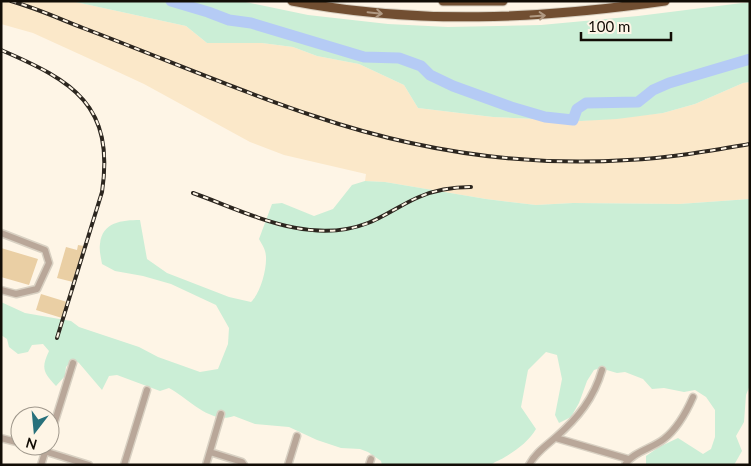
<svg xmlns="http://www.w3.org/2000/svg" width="751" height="466" font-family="Lato,sans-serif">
  <rect width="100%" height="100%" fill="#fef5e6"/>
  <path fill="#fbe8c9" d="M1 1H71L186 26 207 43H262L293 47 317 56 359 64 404 85 418 108 493 117 581 121 663 113 695 104 743 83 750 82V199L679 204 573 203 536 205 486 199 385 182 365 181 366 174 284 155 250 142 144 84 90 59 33 33 1 24Z"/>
  <path fill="#cbeed6" d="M71 1H241L308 15 388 24 448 27 541 25 638 16 750 2V82L743 83 695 104 663 113 617 119 581 121 493 117 418 108 404 85 359 64 317 56 293 47 262 43H207L186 26Z
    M365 181 385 182 486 199 536 205 573 203 679 204 750 199V385L746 395 744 422 736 436 742 451 734 465H646V456L659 447 678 438 703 454 711 449 715 437V410L706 397 695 390 684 392 664 388 652 389 643 379 625 372 617 373 600 368 594 370 587 381 579 403 571 417 559 423 555 415 562 379 557 355 546 352 528 370 521 407 536 429C529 441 517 450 505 457 501 460 495 461 491 465H382L381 461 368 452 360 449 341 448 317 440 289 427 255 424 234 416C211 425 188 398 169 388L160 391 117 375 109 376 102 390 79 363 73 359 66 367 65 376 56 386C43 372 41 368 49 351L43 344 32 345 28 352 18 354 9 347 7 339 1 335V302L25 313 71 321 79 327 139 347 158 357 200 372 218 369 228 344 229 328 216 305 171 284 143 276 115 271 102 264C101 258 99 250 100 244 102 222 122 220 140 220L147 259 167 273 229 297 251 302C261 293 269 263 265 251 264 247 261 243 259 239L272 204 282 203 314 216 333 209 352 185Z"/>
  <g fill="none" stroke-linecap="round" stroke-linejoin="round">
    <path stroke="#b5cbf5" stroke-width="11" d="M171 1 208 12 229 20 251 23 364 57 399 58 421 66 430 75 453 86 511 107 545 117 573 120 577 109 586 103 638 102 653 90 669 83 750 59"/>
  </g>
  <path fill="#eacfa4" d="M78 245 84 246 73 282 57 278 66 247 77 250Z
    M1 248 38 259 29 285 1 277Z
    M41 294 67 302 62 318 36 310Z"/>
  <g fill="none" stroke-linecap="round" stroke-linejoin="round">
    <g stroke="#d8d0c2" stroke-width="9">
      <path id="minor" d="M1 233 45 250 49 263 37 289 16 294 1 290
        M50 437 73 363
        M1 438 20 443
        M556 438 628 459
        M28 446 89 465
        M210 452 242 462 244 465
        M41 465 47 446
        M124 465 147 390
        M206 465 221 414
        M288 465 297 436
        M369 465 371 459
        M529 465C535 453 546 446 556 437 578 418 594 398 602 370
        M625 465C631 453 653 448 664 439 678 428 686 413 693 397"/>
    </g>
    <g stroke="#d8d0c2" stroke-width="11">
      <path id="highway" d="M292 1C418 25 539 19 665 1
        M443 1H503"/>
    </g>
    <use href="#minor" stroke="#b9a799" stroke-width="6"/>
    <use href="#highway" stroke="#714e31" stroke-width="9"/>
    <g stroke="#2c261f" stroke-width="4">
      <path id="rail" d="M11 1C36 8 60 19 83 28 160 57 236 90 314 116 414 150 521 167 628 160 669 158 709 151 750 144
        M1 50C73 81 115 105 102 192L57 338
        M193 193C249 213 309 246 368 223 386 216 402 204 419 197 435 190 453 187 471 187"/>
    </g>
    <use href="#rail" stroke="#fef5e6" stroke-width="2" stroke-dasharray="5.5" stroke-linecap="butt"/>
  </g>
  <defs><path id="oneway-shaft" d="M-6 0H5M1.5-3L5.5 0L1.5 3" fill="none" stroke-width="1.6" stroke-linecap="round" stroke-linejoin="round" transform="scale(1.25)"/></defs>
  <g stroke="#b09982">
    <use href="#oneway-shaft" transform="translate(375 13) rotate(6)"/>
    <use href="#oneway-shaft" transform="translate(538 16) rotate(-4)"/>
  </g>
  <rect width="751" height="466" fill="none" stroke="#120d06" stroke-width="5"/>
  <g transform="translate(35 431) rotate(196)"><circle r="24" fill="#fef5e6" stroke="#a0988c"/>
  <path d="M0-4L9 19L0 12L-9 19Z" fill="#28717b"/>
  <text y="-8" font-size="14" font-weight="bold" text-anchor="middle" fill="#120d06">N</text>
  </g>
  <path d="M581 32v8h90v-8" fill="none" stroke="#120d06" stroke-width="2.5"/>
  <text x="588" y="32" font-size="15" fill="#120d06" stroke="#fef5e6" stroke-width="4" paint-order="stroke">100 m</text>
</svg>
